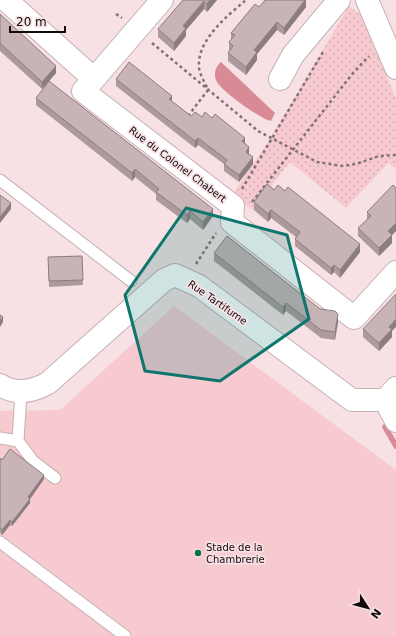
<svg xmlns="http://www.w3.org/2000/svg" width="396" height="636" font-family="'DejaVu Sans',sans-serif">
  <defs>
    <pattern id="garden-dots" width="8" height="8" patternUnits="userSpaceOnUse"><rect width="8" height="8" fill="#f7cad0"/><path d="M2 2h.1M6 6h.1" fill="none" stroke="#d3acb1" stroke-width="1.8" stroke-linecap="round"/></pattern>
  </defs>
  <rect width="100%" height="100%" fill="#f7e1e4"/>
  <path fill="#f7cad0" d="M174 306 396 470V636H0V411L60 410Z"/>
  <path fill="url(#garden-dots)" d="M349 6 360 14 396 98V169L388 163 346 208 290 162 253 210 232 195 266 145Z"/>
  <path fill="#d88a97" d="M221 62 275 113 271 121C260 119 223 92 217 82 213 76 215 67 221 62Z"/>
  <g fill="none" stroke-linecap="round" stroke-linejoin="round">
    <path stroke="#d88a97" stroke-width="5.5" d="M385 427 396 446"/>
    <g stroke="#c6b1b4" stroke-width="13">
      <path id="lane" d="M0 180 131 281
        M21 392 18 441 33 461 55 478
        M0 438 18 441
        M0 542 125 636"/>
    </g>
    <g stroke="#c6b1b4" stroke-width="24">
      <path id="street" d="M6 0 94 79 83 91 233 206 232 222 354 318 396 272
        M367 0 396 68
        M94 79 162 0
        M280 79 293 55 339 0
        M0 385C16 395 32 392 48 383L164 280 175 275 199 286 352 400H385
        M396 388 385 400 396 421"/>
    </g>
    <path stroke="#817375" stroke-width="2.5" stroke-dasharray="3 3" stroke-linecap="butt" d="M116 14 122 18
      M152 43 258 131 317 162 342 166 356 164 379 156 396 155
      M188 116 208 90C206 84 199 74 199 67 197 40 227 16 246 0
      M242 189 323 52
      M252 202 353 73 369 56
      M196 264 216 233"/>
    <use href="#lane" stroke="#fff" stroke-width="11"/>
    <use href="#street" stroke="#fff" stroke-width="22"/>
  </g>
  <path fill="#ac9a9d" d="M183 0H217L207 12 204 9 186 30V36L174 51 158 37V29Z
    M306 0V7L284 35 277 30 257 54V60L246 75 228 61V53L230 51 229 50V42L231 39V33L259 7Z
    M0 14 56 73 42 89 0 51Z
    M116 79 172 101 191 116 202 117 245 144 253 164 239 182 224 171V164L198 145 195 148 116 86Z
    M36 98 213 216 203 230 190 219 187 223 156 200V194L135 177 132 181 36 105Z
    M267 184 360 252 340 278 334 272 331 275 295 246V239L296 237 271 218 268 222 254 210V202Z
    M396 188V231L392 235V243L379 256 358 236V228L367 220V212Z
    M214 253 320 309 338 322 335 340 321 338 286 311 283 315 214 261Z
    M82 256 83 285 49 287 48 257Z
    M363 329 392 331V337L379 351 363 337Z
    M0 458 44 479 30 499V503L12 526 10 525 2 535 0 533Z"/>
  <path fill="#8c7d7f" d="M210 0H217L207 12V4Z
    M305 0H306V7L284 35V28Z
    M204 1V9L186 30V36L174 51V43L183 26Z
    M277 22V30L257 54V60L246 75V67L254 50Z
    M56 66V73L42 89V82Z
    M172 96V103L169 99Z
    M198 138V145L195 148V141Z
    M245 138V145L242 141Z
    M249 147V154L246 159V152Z
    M253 157V164L239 182V175Z
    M135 169V177L132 181V173Z
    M11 203V209L0 223V217Z
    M213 209V216L203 230V222Z
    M271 210V218L268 222V214Z
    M190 211V219L187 223V215Z
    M396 223V231L392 235V243L379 256V248L388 231Z
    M360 244V252L340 278V270Z
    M334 265V272L331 275V268Z
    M286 303V311L283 315V307Z
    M338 314V322L335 340V332Z
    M3 317V322L0 327V321Z
    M396 319V327L392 331V337L379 351V343L389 327Z
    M44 475V479L30 499V503L12 526V522L28 497Z
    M10 520V525L2 535V530Z"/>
  <path fill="#c8b3b6" stroke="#8c7d7f" d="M183 0H210L207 4 204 1 183 26 186 28 174 43 158 29Z
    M265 0H305L284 28 277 22 254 50 257 52 246 67 228 53 233 46 229 42 235 35 231 33 255 4 259 7Z
    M0 14 56 66 42 82 0 43Z
    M129 62 172 96 169 99 191 116 195 112 202 117 205 112 212 118 215 114 245 138 242 141 249 147 246 152 253 157 239 175 224 164 227 160 198 138 195 141 116 79Z
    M49 81 213 209 203 222 190 211 187 215 156 192 159 189 135 169 132 173 36 98Z
    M267 184 274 190 278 185 285 191 288 187 360 244 340 270 334 265 331 268 295 239 300 232 271 210 268 214 254 202Z
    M393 185 396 188V223L388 231 392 235 379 248 358 228 371 216 367 212Z
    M0 195 11 203 0 217Z
    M227 236 320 309 335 311 338 314 335 332 321 330 286 303 283 307 214 253Z
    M82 256 83 280 49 281 48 257Z
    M396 294V319L389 327 392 329 379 343 363 329Z
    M0 315 3 317 0 321Z
    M10 449 44 475 28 497 30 499 12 522 10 520 2 530 0 528V458L2 460Z"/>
  <path fill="#0f766e" fill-opacity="0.2" stroke="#0f766e" stroke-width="3" stroke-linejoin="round" d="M186 208 287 235 309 319 220 381 145 371 125 295Z"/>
  <circle fill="#096f46" stroke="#f7e1e4" stroke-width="1.5" cx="198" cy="553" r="4"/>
  <g text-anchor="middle" stroke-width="3.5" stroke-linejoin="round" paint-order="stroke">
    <g font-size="10" fill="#120b0c" stroke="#f7e1e4">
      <text transform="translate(178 164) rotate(37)" y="4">Rue du Colonel Chabert</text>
      <text transform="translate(218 302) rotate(35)" y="4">Rue Tartifume</text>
    </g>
    <g font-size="10" fill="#120b0c" stroke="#f7e1e4" text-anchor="start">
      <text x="206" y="551">Stade de la<tspan x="206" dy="12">Chambrerie</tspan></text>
    </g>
  </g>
  <g transform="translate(368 608) rotate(126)" stroke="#f7e1e4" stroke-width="3" paint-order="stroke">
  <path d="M0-3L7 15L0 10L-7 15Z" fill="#120b0c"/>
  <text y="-6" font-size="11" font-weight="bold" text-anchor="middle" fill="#120b0c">N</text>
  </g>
  <path d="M10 26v6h55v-6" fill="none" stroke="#120b0c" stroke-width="2"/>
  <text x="16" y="26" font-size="12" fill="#120b0c" stroke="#f7e1e4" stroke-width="3" paint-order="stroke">20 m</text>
</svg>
